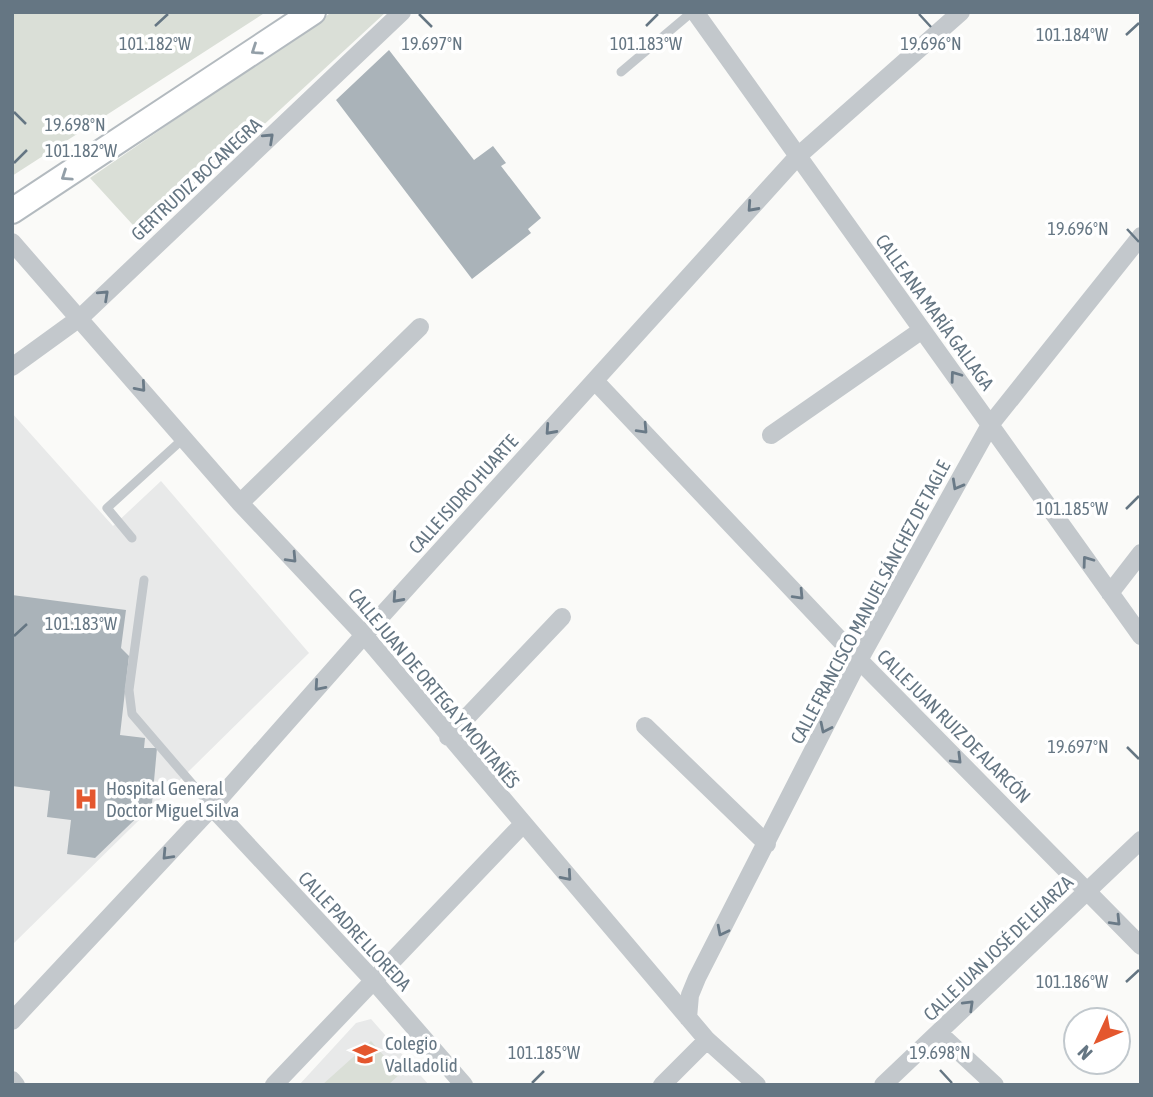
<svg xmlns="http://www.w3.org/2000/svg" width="1153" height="1097" font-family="'Asap Condensed',sans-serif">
  <rect width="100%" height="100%" fill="#fafaf8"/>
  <path fill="#e8e9e9" d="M12 413 113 526 161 481 309 653 12 945Z
    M371 1019 429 1085H299L356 1023Z"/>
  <path fill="#dadfd7" d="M12 12H266L12 176Z
    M332 12H386L143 236 90 178Z
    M371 1041 400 1074 388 1085H322Z"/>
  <path fill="#aab3b9" d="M389 50 474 160 493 146 506 163 501 166 541 218 528 229 531 233 472 279 336 100Z
    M12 595 126 610 121 648 129 656 120 735 145 738 144 748H157L152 803 95 858 67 854 71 820 47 817 50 791 12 786Z"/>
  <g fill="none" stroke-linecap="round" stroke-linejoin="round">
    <g stroke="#b3babf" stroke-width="28">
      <path id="secondary" d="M12 211 313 12"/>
    </g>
    <path stroke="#c3c8cc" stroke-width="9" d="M621 72 692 12
      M132 538 107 508 184 438
      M144 580 129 690 132 714 212 807"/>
    <path stroke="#c3c8cc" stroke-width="18" d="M695 12 1141 636
      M12 242 240 503 364 635 707 1040 757 1085
      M12 367 81 317 402 12
      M595 381 859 660 1141 946
      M771 435 922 330
      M240 503 420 327
      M1110 593 1141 553
      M645 726 767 844
      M448 737 562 617
      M212 807 373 980 464 1085
      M688 1018 690 995 697 978 859 660 990 425 1141 236
      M12 1021 212 807 364 635 798 156 961 12
      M939 1033 995 1085
      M12 1080 16 1085
      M274 1085 523 824
      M662 1085 707 1040
      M883 1085 1141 840"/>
    <use href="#secondary" stroke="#fff" stroke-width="24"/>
  </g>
  <defs><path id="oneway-chevron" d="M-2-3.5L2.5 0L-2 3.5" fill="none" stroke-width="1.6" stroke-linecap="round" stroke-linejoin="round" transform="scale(1.75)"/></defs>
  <g stroke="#939fa8">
    <use href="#oneway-chevron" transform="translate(256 50) rotate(146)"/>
    <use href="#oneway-chevron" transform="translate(66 176) rotate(146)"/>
  </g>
  <g stroke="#6a7a87">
    <use href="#oneway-chevron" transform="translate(269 138) rotate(-43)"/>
    <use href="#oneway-chevron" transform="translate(752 207) rotate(132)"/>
    <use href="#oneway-chevron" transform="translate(104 295) rotate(-43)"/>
    <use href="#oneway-chevron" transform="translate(955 376) rotate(-126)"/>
    <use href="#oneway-chevron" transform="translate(141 387) rotate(49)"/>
    <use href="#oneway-chevron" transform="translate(643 429) rotate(47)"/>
    <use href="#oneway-chevron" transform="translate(550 430) rotate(132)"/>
    <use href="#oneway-chevron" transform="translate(957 485) rotate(119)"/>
    <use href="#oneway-chevron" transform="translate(292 558) rotate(47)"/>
    <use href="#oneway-chevron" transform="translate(1087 561) rotate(-126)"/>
    <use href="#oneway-chevron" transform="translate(799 595) rotate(47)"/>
    <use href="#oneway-chevron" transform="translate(397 598) rotate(132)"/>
    <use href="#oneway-chevron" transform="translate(319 686) rotate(131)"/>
    <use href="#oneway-chevron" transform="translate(825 728) rotate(116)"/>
    <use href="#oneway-chevron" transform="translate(957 759) rotate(45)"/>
    <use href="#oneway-chevron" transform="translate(167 855) rotate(133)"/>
    <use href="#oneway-chevron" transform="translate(567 876) rotate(49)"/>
    <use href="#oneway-chevron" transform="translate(1116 921) rotate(46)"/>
    <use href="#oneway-chevron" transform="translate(722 931) rotate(117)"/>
    <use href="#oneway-chevron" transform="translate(969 1005) rotate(-44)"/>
  </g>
  <path fill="none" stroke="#657683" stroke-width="2.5" d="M419 14 432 27M919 14 931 27M155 26 168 14M646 26 658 14M1126 35 1139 23M14 112 26 124M14 163 27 150M1127 229 1139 242M1126 509 1139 496M14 636 27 624M1127 747 1139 759M1126 982 1139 970M940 1070 952 1083M532 1083 544 1071"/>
  <defs>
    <g id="hospital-bare" transform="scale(1.89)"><path d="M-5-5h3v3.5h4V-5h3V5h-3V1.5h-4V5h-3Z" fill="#e4572e" stroke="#fff" stroke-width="2.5" paint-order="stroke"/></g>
    <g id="school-bare" transform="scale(1.89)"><path d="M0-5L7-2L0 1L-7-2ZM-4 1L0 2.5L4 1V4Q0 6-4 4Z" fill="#e4572e" stroke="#fff" stroke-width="2.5" paint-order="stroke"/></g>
  </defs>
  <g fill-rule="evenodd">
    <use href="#hospital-bare" x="86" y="799"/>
    <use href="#school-bare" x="365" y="1054"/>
  </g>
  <g text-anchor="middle" stroke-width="7" stroke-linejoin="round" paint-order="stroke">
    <g font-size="19" fill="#657683" stroke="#fff">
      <text transform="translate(196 179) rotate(-43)" y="7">GERTRUDIZ BOCANEGRA</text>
      <text transform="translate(935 312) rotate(54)" y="7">CALLE ANA MARÍA GALLAGA</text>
      <text transform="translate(463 494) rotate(-48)" y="7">CALLE ISIDRO HUARTE</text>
      <text transform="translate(870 602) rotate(-62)" y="7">CALLE FRANCISCO MANUEL SÁNCHEZ DE TAGLE</text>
      <text transform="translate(434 688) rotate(50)" y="7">CALLE JUAN DE ORTEGA Y MONTAÑÉS</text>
      <text transform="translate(954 726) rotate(45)" y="7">CALLE JUAN RUIZ DE ALARCÓN</text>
      <text transform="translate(355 931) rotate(47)" y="7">CALLE PADRE LLOREDA</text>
      <text transform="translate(998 948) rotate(-44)" y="7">CALLE JUAN JOSÉ DE LEJARZA</text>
    </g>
    <g font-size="19" fill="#657683" stroke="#fff" text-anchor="start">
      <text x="106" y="795">Hospital General<tspan x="106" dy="22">Doctor Miguel Silva</tspan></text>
      <text x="385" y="1050">Colegio<tspan x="385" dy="22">Valladolid</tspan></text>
    </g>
  </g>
  <g font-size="18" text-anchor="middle" fill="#657683" stroke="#fff" stroke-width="7" stroke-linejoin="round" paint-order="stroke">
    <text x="1072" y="41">101.184°W</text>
    <text x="155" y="50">101.182°W</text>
    <text x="646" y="50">101.183°W</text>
    <text x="432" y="50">19.697°N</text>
    <text x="931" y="50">19.696°N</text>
    <text x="75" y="131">19.698°N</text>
    <text x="81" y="157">101.182°W</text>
    <text x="1078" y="235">19.696°N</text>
    <text x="1072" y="515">101.185°W</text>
    <text x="81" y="630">101.183°W</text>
    <text x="1078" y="753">19.697°N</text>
    <text x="1072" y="988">101.186°W</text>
    <text x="940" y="1059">19.698°N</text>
    <text x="544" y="1059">101.185°W</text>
  </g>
  <rect width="1153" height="1097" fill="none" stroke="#657683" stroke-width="28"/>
  <g transform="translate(1097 1041) rotate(226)"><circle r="33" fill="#ffffff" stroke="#c1c8cd" stroke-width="2"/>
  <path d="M0-5L12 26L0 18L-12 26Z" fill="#e4572e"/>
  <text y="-10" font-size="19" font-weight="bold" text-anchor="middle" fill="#657683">N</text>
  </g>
</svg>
